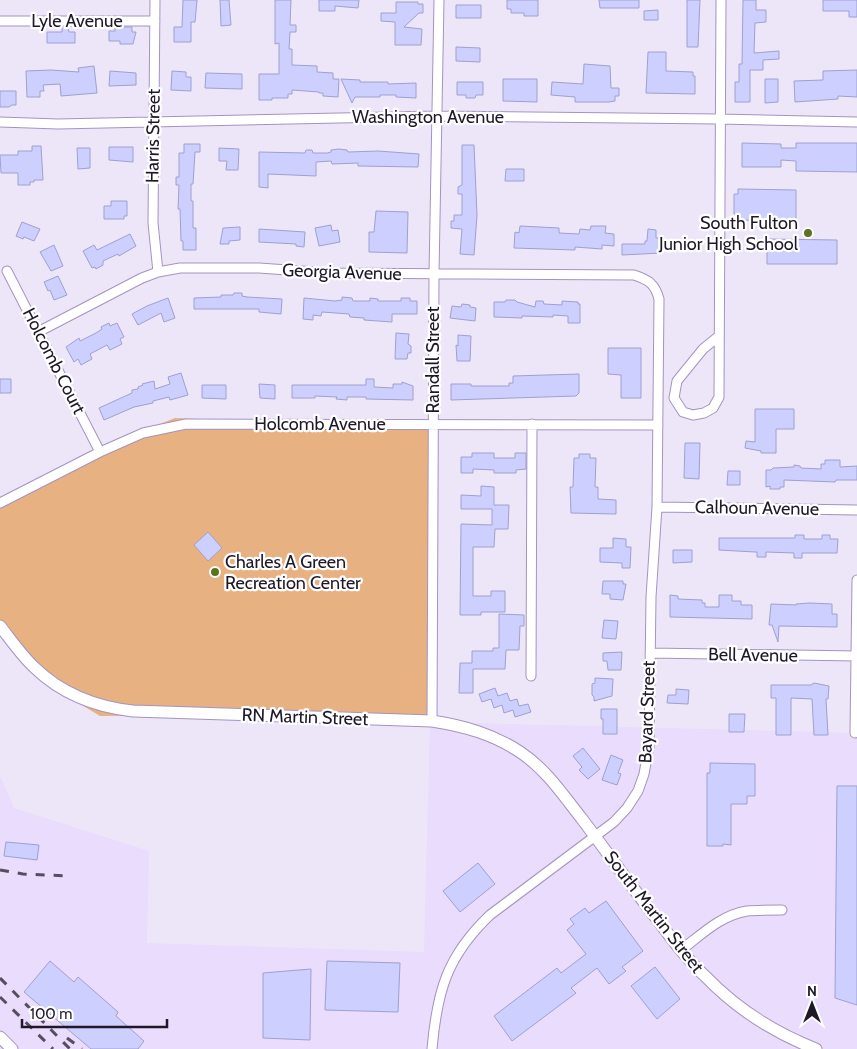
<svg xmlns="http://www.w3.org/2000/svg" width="857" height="1049" font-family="Cabin,sans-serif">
  <rect width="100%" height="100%" fill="#ede6f9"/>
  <path fill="#e9dcfd" d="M430 722 857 733V1049H0V776L14 808 149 851 147 943 424 952Z"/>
  <path fill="#e8b181" d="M175 418 429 429 430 722 278 715 100 716 37 678 0 631V507L24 494 80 456Z"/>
  <path fill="#cdcfff" stroke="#9ea0ce" d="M183 0H197L195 22H191V42H174V27H182Z
    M220 0H229L231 25 221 26Z
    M275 0H291L290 25H296V32H290L289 49H292V65L317 66V72L333 73V79H339L338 97 323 96V93H319V92L292 90V94H288V98H272V100H259V74H279V43L275 44Z
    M319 0H359L358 8 335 6V11H319Z
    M507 0H538V16H524V13H511V9H507Z
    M599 0H639V8H600Z
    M687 0H700L698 47H687Z
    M743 0H756V10H766V22L755 23 754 53 779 51V59L763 60V70H750V102H735V82H739V64H742Z
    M823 0H857V17H849V11H823Z
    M396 2H418V4H423V13H419L404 27 422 29 421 45H395V22L381 21V13H396Z
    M456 5H481V18H456Z
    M658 10V20H644V11Z
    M62 27H68L69 32H75V43H47V32H62Z
    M115 27H132V32H136L133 44H120V41H109V31H115Z
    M456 47 480 48V62L456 61Z
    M648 52H666V71L693 72V76H695V94L646 93Z
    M584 64 610 66 611 88H619V96H615V101L609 102H575V97L551 95 552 82 583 84Z
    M94 66 97 93 61 96 60 84 43 85 44 91H40V97H27L26 71 51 70 79 72 78 68Z
    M857 70V97L838 96V99L795 102 794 81 823 80V71Z
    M110 71 136 73V85L109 86Z
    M172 71 186 72V77H191V91L171 90Z
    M206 73 242 74V89L205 88Z
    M341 79 360 80V82H388V84L416 83V98L396 97V95H380V97H355L352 103Z
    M503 79H537V102L503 101Z
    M765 79H778V102L765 103Z
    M457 82H483V95H476L475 98H466V95H457Z
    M0 91H16V105H12L9 107H0Z
    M742 143 781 144V148H796V143H857V172L796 171V161L781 160V167H742Z
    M184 144H200V152H195L193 184H191V201H193V228H196V250H183V241H181L180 209H178L179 185H176V177H179V153H184Z
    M462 145H474L477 215 474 255 460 254 462 229 451 228V221H454V215H462V194H458V187L462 185Z
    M32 146H41L43 180H34V182H30V185H18V173H1L0 155H18V151H32Z
    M109 147H133V162L109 160Z
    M77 148H90V168L78 169Z
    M219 148 239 149 238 170H226L227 161H219Z
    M339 149 347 150 348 152 378 151 419 154 418 167 358 166V163L332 164 331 161 316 162V176L268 174V188L259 187V152L305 153 306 150H312L313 153H327L331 152V150Z
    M506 169H524V181H505Z
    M738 189 796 190V221L738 220V214H734V194H738Z
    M111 201H127V216H124V219H104V206H111Z
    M376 211 408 212 407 253 369 252V232H374Z
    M22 222 40 229 34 241 24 237 23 239 16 236Z
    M331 225 332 231 338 230 340 242 319 246 315 228Z
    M520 226 559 228V233L579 234 580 229 590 230 591 226H606L605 233 614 234V246L602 245V249L575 247V250L514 248 515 232 519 233Z
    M240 227V240L229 241V244H220L223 228Z
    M259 229 305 232 304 247 296 246V244L259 242Z
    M648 229 656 230V238H661L662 253 622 255V244H645V241H647Z
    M130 234 136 246 119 256 118 254 103 261V265L96 269 95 267 92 268 83 251 94 245 97 250Z
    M767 239 837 240V264H767Z
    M54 245 63 266 51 271 40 252Z
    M58 276 67 295 54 300 50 290 48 291 44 282Z
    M234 293H242V296L247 297 282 299 281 314 259 312V309H194V298L221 297V295H233Z
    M342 297 352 298 353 301H370V298L378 299V301H401V298H410V301H417V314H392V322L364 320V318L350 317 349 314 322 312 321 316 313 315V320L303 319 304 298 335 301 342 300Z
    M168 298 175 318 164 322 161 313 138 325 132 314 147 306Z
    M506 300H515L517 302 535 307 536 301H543L544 304 562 305V301L578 302V304H580V323H568V316L553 315V317L522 316V318L494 317V302H505Z
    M462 304 470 305V307L476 308 475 321 450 318 452 306 461 307Z
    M109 323 110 326 117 323 124 337 120 339 122 344 110 350 107 345 90 354 92 359 81 365 78 359 74 362 66 347 79 338 80 341 96 333 102 329 101 327Z
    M396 333 409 334 408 344 411 346V353H408L407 359H395Z
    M458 335 471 336 470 361H457L456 345 458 346Z
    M608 348H641V398H621V375L608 374Z
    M181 373 188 395 170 400 169 397 153 401V403L134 407 104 420 99 408 132 393V390L138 389V387L143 385 142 384 154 381 155 389 170 384 168 377Z
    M579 374V393L576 396 451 400V384H471V386H509V383H513V376Z
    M0 379H11V393H0Z
    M366 379H374V387L393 388V384H402V382L413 386V400L366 399V397H347V400L336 399 337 397 315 396V398H292V385H366Z
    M259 384 275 385V399L260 398Z
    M202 385H226V399L202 398Z
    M755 409H794V429H776V453H761V451L745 448 746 441 755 442Z
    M685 443H700L699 479 684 478Z
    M472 453H494V458H515V453H526V469L516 470V473H494V470L473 469V473H461V457H472Z
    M579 454H590V458H596L595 487H598V499L616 500V514L571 513 570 487H573L574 458H579Z
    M825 460H840V467L857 466V480H836L835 482 784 480V487H780V489H770V486L766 487V470H771L773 468 794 467V465L800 466 801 468 821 469V464H825Z
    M728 471H740V485H727Z
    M481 486 494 487V505H509L508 529H495L494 547H473V596H491V591H505V612H481V615H460L461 524 492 525V509H461V495L481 496Z
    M208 532 222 548 208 561 194 545Z
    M795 535H804V539H822V535H830V539H838L837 553H802V558H794V553L766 552V557H757V552H755L719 550V538H795Z
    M613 538 626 539V547H631L630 568H622V563L600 562V548H613Z
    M673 550H692V562L673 563Z
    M603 581H623V584H626L623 600 610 599V594H602Z
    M670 595 678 596V599L702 600V603H705V607H719V595H732V601H741V605H752V619L670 617Z
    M810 603 832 604V614H837V627L779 626 778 642 772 625H769L771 604 796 605V604Z
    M499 614 524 615V626H520L519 650H506L505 669H473V693H459L460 663H472V651H493V648H499Z
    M604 620 618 621 616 639 602 638Z
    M622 652 621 670H608L607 661H603V653Z
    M595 678 613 679 612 696 594 701V697L592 695V684L595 683Z
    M814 683 829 686 828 699H826L828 735H814L812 699 791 698V735H776V698H771V685H811Z
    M495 688 498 696 507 693 510 701 517 699 519 706 528 704 531 712 515 717 513 710 504 713 502 705 494 708 491 699 482 702 479 694Z
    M676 689 689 690 688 704 667 703 668 695H676Z
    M601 709H617V734H603V719H601Z
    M729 714H745L744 732H729Z
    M583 748 600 769 588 779 579 770 582 767 573 756Z
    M611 755 623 760 618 773 621 774 617 785 602 780Z
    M710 763 755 764V796H747V804H731V845L723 844V846H707V773H710Z
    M837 786H857V1005L835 998Z
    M6 842 39 845 37 860 4 856Z
    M478 863 495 884 460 912 443 891Z
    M606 901 643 951 622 967 626 971 609 984 597 968 571 988 576 993 512 1041 494 1016 557 968 561 973 586 954 567 930 574 924 570 919 585 908 589 913Z
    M50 961 74 982 78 977 118 1012 116 1016 144 1041 138 1049H91L24 992Z
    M327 961 400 963 398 1012 325 1010Z
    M655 967 680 999 657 1019 631 986Z
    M311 969 310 1040 263 1038V973Z"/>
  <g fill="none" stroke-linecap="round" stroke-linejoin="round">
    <g stroke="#a593bf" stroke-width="11">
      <path id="minor" d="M155 0 153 223 158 272
        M0 21H155
        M0 122 58 124 437 116 719 119 857 122
        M7 271 100 452
        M38 332 142 278 158 272 180 268H259L330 273 634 275C649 280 655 284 659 299L657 507 651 597 649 746 644 774 638 791 627 808 614 822 490 915C447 956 437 991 432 1049
        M719 336 703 349 677 381 674 398 683 412 693 415 704 413 713 408 719 397 721 0
        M0 503 100 452 143 433 186 424 658 425
        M657 507 857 510
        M650 653 857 656
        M531 676 532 424
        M432 721 434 274 439 0
        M855 733 857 580
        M681 950C701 935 721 915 747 911 758 910 770 910 782 910"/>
    </g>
    <g stroke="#a593bf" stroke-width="13">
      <path id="tertiary" d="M0 626C11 640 22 656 35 668 62 694 97 707 133 711L432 721C464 726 493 734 520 752 546 769 563 795 582 819 607 852 631 886 657 919 672 939 687 960 706 977 737 1009 775 1033 816 1049
        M0 1037 12 1049"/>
    </g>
    <use href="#minor" stroke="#fff" stroke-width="9"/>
    <use href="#tertiary" stroke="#fff" stroke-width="11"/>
    <path stroke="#554e60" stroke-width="3" stroke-dasharray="9 9" stroke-linecap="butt" d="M0 870 23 874 71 876
      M0 978 70 1049
      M0 997 53 1049
      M67 1038 82 1049"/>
  </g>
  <g fill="#5d7221" stroke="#fff" stroke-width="2">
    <circle cx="808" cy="233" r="5"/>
    <circle cx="215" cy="572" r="5"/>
  </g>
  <g text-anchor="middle" stroke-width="4.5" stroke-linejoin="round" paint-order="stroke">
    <g font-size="18" fill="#1f1829" stroke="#fff">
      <text x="77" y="27">Lyle Avenue</text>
      <text x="428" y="123">Washington Avenue</text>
      <text transform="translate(153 136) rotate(-89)" y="6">Harris Street</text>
      <text transform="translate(342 272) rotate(2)" y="6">Georgia Avenue</text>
      <text transform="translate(433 360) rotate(-90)" y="6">Randall Street</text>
      <text transform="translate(54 361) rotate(63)" y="6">Holcomb Court</text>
      <text x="320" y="430">Holcomb Avenue</text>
      <text transform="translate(757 508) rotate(1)" y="6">Calhoun Avenue</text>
      <text transform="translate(753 655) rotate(1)" y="6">Bell Avenue</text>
      <text transform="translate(647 712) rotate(-88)" y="6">Bayard Street</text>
      <text transform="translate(305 717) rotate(2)" y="6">RN Martin Street</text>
      <text transform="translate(654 912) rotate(52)" y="6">South Martin Street</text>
    </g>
    <g font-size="18" fill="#1f1829" stroke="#fff" text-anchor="end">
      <text x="798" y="229">South Fulton<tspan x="798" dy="21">Junior High School</tspan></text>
      <text x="225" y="568" text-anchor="start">Charles A Green<tspan x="225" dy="21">Recreation Center</tspan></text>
    </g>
  </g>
  <g transform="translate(812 1004)" stroke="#ffffff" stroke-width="4" paint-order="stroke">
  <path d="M0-4L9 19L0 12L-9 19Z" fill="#1f1829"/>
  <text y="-8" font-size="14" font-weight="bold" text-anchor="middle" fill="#1f1829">N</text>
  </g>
  <path d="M22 1019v8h145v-8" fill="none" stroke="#1f1829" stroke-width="2.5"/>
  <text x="30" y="1019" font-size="15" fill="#1f1829" stroke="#ffffff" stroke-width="4" paint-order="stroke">100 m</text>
</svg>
